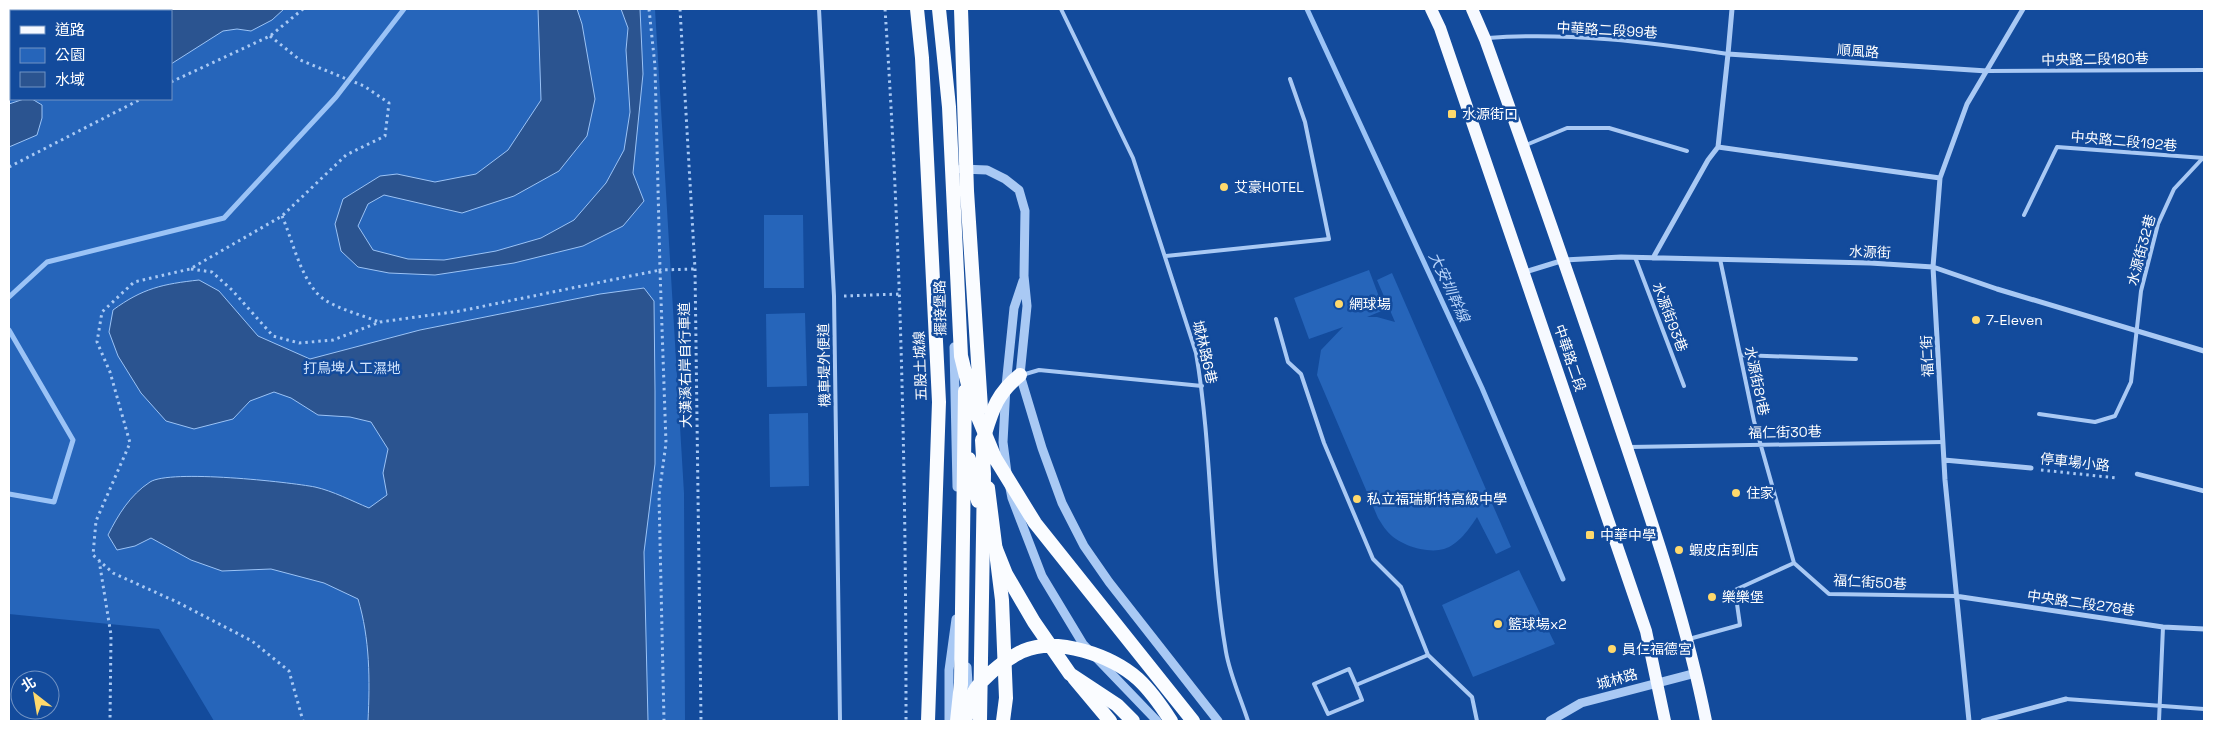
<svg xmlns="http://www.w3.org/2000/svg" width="2213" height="730" font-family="'Space Grotesk','Noto Sans TC',sans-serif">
  <rect width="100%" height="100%" fill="#134b9c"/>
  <path fill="#2665ba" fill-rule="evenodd" d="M9 9H655L684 493 685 721H214L159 629 9 614ZM11 11H171V99H11Z
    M764 215H803L804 288H764Z
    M1369 270 1384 310 1367 317H1377L1395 322 1377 280 1392 273 1511 547 1496 554 1477 517C1470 528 1458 545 1444 549 1427 554 1398 545 1387 531 1383 527 1381 522 1378 518L1317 375 1321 350 1343 327 1309 339 1294 298Z
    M805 313 807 386 767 387 766 314Z
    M808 413 809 486 770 487 769 414Z
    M1519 570 1555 644 1473 677 1442 605Z"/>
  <path fill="#2b5490" stroke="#9bc3f6" d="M9 9H284L272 20 251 31 237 29 223 31 171 64V11H11V18H9Z
    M538 9H577L582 24 595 99 587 136 559 171 514 196 462 213 384 195 368 204 358 226 373 250 408 259 444 260 496 251 541 238 574 220 606 183 624 150 630 112 626 50 628 28 621 9H640L643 74 633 173 644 201 623 226 583 246 514 263 435 275 389 273 358 267 341 251 335 224 343 199 380 176 397 174 435 182 476 174 508 150 541 100Z
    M24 99H32L42 105V118L37 135 9 147V104Z
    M199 280 219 291 258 336 310 359 420 330 600 294 644 288 654 301 655 391V464L644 552 648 721H368C370 680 370 639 358 599L324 583 271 569 222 571 191 560 151 538 135 546 117 550 108 535C118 515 130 495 150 482 170 469 289 482 315 487 333 491 352 501 369 508L387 495 383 473 388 449 371 422 350 417 318 415 291 398 274 392 250 401 233 419 194 429 166 421 141 393 118 356 109 332 113 310C143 288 163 284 199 280Z"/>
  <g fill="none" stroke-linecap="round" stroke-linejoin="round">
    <path stroke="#9bc3f6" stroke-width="5" d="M1307 9 1482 388 1563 579
      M9 297 47 262 224 218 336 97 404 9
      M9 330 73 440 54 502 9 494"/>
    <path stroke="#a9c9f4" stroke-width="3" stroke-dasharray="2.5 4" stroke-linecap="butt" d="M649 9 655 66 660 270 695 269
      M680 9 695 269 701 721
      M885 9C901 246 906 483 906 721
      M270 36 300 60 364 86 389 103 385 136 346 155 282 216 190 269 134 282 102 312 97 342 110 372 130 443 96 521 93 555 113 573 177 602 252 641 289 671 303 721
      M171 82 270 36 303 9
      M9 167 141 99
      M282 216C293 241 302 285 325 300 341 310 362 315 379 322
      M191 269 212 272 232 290 273 336 299 343 333 340 380 322 460 311 660 270 666 443 659 495 664 721
      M844 296 900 294
      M2041 470 2117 478
      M99 560 111 635 110 721"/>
    <path stroke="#a9c9f4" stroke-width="4" d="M819 9 834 296 840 721
      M1061 9 1133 158 1196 353C1213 452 1209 554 1226 652 1230 675 1241 699 1248 721
      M1488 38C1567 32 1650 42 1728 54
      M1987 71 2204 70
      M1526 145 1567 128H1609L1687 151
      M2024 215 2057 147 2204 158
      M1166 256 1329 239 1305 122 1290 79
      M1635 257 1684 386
      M1720 259 1754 421 1794 563
      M1276 319 1288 362 1301 374 1324 443 1373 559 1401 587 1428 655 1472 697 1477 721
      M1740 355 1856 359
      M1022 375 1039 370 1202 386
      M2039 414 2095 422 2115 416 2131 382 2141 291 2158 224 2174 189 2202 159
      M1629 447 1943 442
      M1794 563 1829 594 1955 596
      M1689 639 1740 625 1735 590 1794 563
      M1356 685 1362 700 1328 714 1314 684 1349 669 1356 685 1428 655
      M2066 699 2204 709
      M2159 721 2163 627"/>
    <path stroke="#a9c9f4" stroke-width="4.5" d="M2137 474 2204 491"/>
    <path stroke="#a9c9f4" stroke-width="5" d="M1732 9 1728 54 1987 71
      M1728 54 1718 147 1940 178
      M1653 258 1708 160 1718 147
      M1525 272 1564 260 1621 257 1870 263 1933 267 1997 289 2204 351
      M1944 460 2031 468
      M1955 596 2163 627 2204 629
      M1969 721 1945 480 1933 267 1940 178 1967 104 2023 9
      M1983 721 2066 699"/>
    <path stroke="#a9c9f4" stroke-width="9" d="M961 169 987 170 1005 179 1019 190 1025 211 1024 276 1027 306 1020 375 1042 448 1062 503 1084 546 1109 582 1218 721
      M954 347 957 487
      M1007 473 1003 442 1006 386 1014 308 1023 281
      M1010 488 1012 498 1042 576 1083 644 1157 721
      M967 667 969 699
      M949 721V670L956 619
      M1550 721 1581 703 1696 673"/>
    <path stroke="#f6f9ff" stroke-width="12" d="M1431 9 1440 28 1646 631 1665 721
      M1472 9 1485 39C1531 167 1576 295 1619 424 1652 522 1686 620 1706 721"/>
    <path stroke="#fafcff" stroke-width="14" d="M917 9 922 58 939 402 928 721
      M983 440C992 411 996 394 1020 375
      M988 488 1002 600 1006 698 1003 721
      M1074 678 1110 721
      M957 721 961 683"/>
    <path stroke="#fafcff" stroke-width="14" d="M939 9 949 107 961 356 973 405 995 458 1035 523 1193 721
      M961 9 967 191 981 408
      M969 459 978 501
      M986 524 1006 574 1034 622 1070 674 1117 705 1133 721
      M961 683 965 391
      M965 721C968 712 969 700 974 692 978 683 998 666 1007 660 1012 657 1018 653 1023 651 1057 636 1112 656 1138 679 1151 691 1162 707 1171 721
      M980 721 984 474 982 440"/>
  </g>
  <g fill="#ffd96c" stroke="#134b9c" stroke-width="2">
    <rect x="1447" y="109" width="10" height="10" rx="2.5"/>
    <circle cx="1224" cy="187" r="5"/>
    <circle cx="1339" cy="304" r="5"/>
    <circle cx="1976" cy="320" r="5"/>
    <circle cx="1736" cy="493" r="5"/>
    <circle cx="1357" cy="499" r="5"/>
    <rect x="1585" y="530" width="10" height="10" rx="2.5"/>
    <circle cx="1679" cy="550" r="5"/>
    <circle cx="1712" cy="597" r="5"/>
    <circle cx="1498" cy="624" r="5"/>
    <circle cx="1612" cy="649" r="5"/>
  </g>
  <g text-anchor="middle" stroke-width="5" stroke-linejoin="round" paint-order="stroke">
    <g font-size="14" fill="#fff" stroke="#134b9c">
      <text transform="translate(1607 30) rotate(3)" y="5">中華路二段99巷</text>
      <text transform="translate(1858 51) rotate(4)" y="5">順風路</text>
      <text transform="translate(2095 59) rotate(-1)" y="5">中央路二段180巷</text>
      <text transform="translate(2124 141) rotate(5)" y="5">中央路二段192巷</text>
      <text transform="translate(2141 250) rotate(-75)" y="5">水源街32巷</text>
      <text transform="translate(1870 252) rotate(2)" y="5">水源街</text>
      <text transform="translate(940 308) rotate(-91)" y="5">擺接堡路</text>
      <text transform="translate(1670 317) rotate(69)" y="5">水源街93巷</text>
      <text transform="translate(1205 352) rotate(77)" y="5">城林路6巷</text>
      <text transform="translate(1927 356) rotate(-93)" y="5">福仁街</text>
      <text transform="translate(1570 358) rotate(71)" y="5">中華路二段</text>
      <text transform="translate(685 365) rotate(-91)" y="5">大漢溪右岸自行車道</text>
      <text transform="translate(824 365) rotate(-91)" y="5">機車堤外便道</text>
      <text transform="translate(920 366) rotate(-92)" y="5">五股土城線</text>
      <text transform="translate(1757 381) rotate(78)" y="5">水源街81巷</text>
      <text transform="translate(1785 432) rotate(-1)" y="5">福仁街30巷</text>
      <text transform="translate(2075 462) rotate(6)" y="5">停車場小路</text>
      <text transform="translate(1870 582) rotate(3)" y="5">福仁街50巷</text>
      <text transform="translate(2081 603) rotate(8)" y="5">中央路二段278巷</text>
      <text transform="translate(1617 679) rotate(-16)" y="5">城林路</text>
    </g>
    <g font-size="14" fill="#fff" stroke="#134b9c" text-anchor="start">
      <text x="1462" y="119">水源街口</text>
      <text x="1234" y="192">艾豪HOTEL</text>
      <text x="1349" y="309">網球場</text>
      <text x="1986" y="325">7-Eleven</text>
      <text x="1746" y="498">住家</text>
      <text x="1367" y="504">私立福瑞斯特高級中學</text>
      <text x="1600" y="540">中華中學</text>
      <text x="1689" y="555">蝦皮店到店</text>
      <text x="1722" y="602">樂樂堡</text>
      <text x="1508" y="629">籃球場x2</text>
      <text x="1622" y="654">員仁福德宮</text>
    </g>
    <g font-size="14" fill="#d2e4fd" stroke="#134b9c">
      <text x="352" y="373">打鳥埤人工濕地</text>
    </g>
    <g font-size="15" font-style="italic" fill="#b6d3fa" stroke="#134b9c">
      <text transform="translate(1449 287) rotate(65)" y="5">大安圳幹線</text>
    </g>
  </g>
  <rect width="2213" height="730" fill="none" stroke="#ffffff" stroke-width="20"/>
  <rect x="10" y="10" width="162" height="90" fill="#134b9c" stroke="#7193c4"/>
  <rect x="20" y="26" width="25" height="8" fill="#f6f9ff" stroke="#7193c4"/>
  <text x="55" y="35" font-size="15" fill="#ffffff">道路</text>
  <rect x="20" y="48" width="25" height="15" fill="#2665ba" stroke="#7193c4"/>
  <text x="55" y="60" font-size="15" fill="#ffffff">公園</text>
  <rect x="20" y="72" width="25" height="15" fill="#2b5490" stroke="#7193c4"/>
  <text x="55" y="85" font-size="15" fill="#ffffff">水域</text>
  <g transform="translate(35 695) rotate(329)"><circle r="24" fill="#134b9c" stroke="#7193c4"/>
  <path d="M0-4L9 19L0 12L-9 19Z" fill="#ffd96c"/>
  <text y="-8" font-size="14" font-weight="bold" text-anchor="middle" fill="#ffffff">北</text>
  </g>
</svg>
